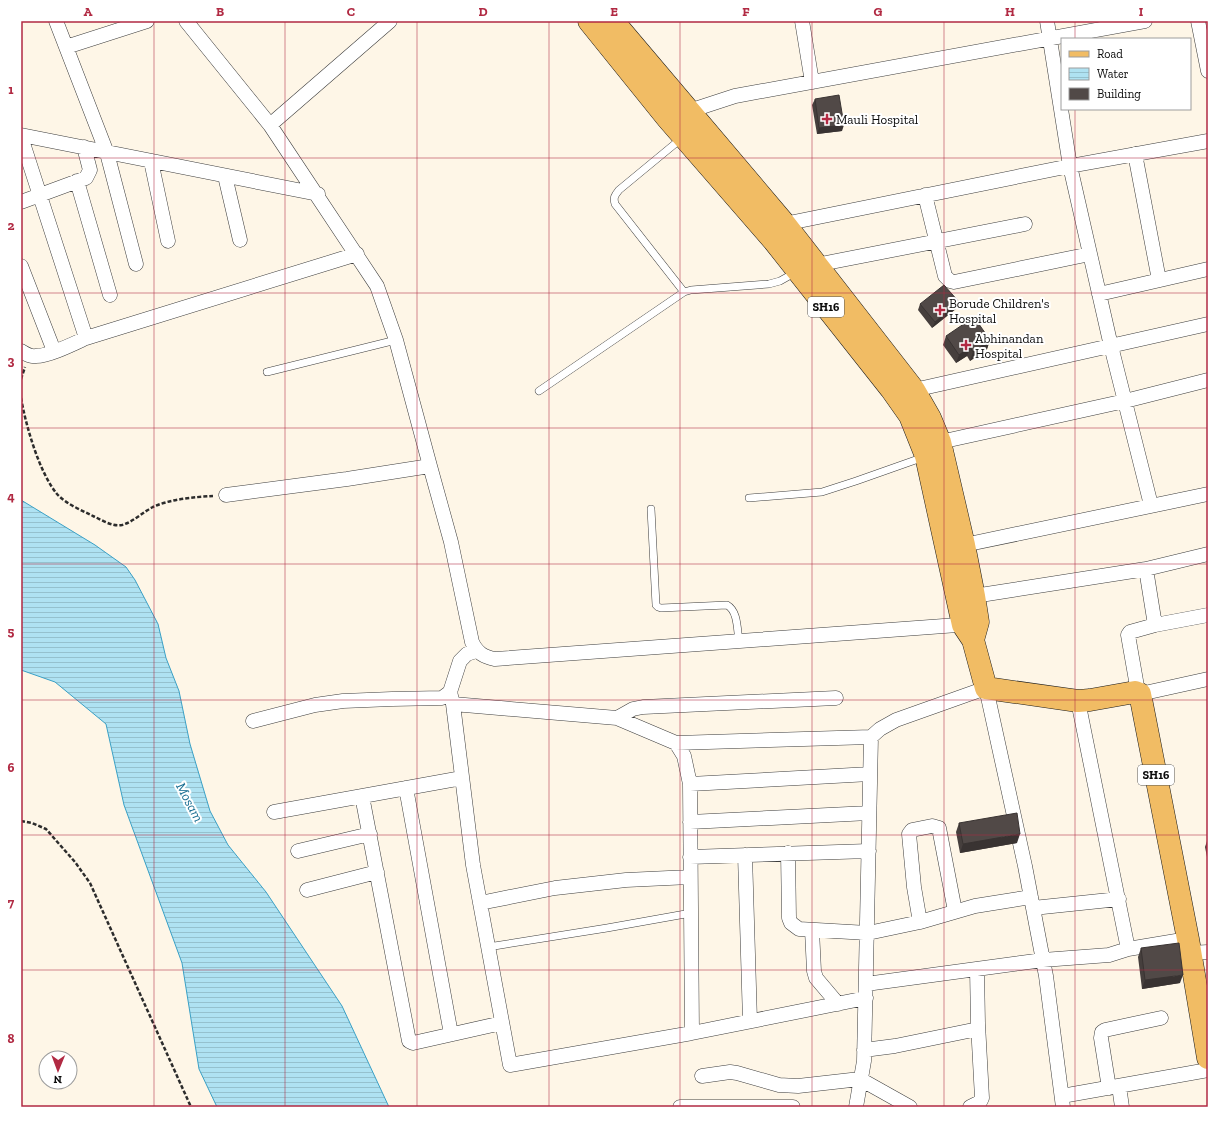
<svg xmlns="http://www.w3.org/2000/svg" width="1229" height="1128" font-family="'Zilla Slab',serif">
  <defs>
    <pattern id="water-rules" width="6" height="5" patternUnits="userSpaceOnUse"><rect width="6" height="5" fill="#afe2f2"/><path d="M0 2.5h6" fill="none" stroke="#95c1ce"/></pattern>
  </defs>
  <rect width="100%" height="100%" fill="#fef6e7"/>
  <path fill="url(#water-rules)" stroke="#3aa0c5" d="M21 500 95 545 126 567 135 580 158 624 166 658 179 691 190 744 210 811 228 845 266 892 342 1006 389 1107H217L199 1069 182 963 124 805 106 724 55 682 21 670Z"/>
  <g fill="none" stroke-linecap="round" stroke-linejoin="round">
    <g stroke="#3d3d3d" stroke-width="8">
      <path id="lane" d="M682 138 619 190C615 195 613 197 615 204L684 292
        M267 372 396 340
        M539 391 684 292 691 290 769 284 780 281 796 272
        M749 498 822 492 856 481 924 457
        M651 509 656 605 658 607 661 608 727 605C738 611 737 629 739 641
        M488 947 607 928 691 913"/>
    </g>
    <g stroke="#3d3d3d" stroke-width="15">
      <path id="street" d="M56 21 107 153 136 264
        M186 21 270 125 377 286 396 340 430 466 451 542 472 642C477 653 484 657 495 659L971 624
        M802 21 812 82
        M1047 21 1070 166 1111 346 1151 505
        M1198 21 1208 71
        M66 47 147 21
        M683 113 735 96 1145 21
        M270 125 390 21
        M21 135 318 194
        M21 137 86 338
        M1135 154 1159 280
        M151 161 168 241
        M225 176 240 240
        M77 181 110 295
        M925 195 945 276 950 281 954 282 1090 254
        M21 202 86 178 90 170 84 147
        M779 225 1070 166 1208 141
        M816 265 1025 224
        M21 266 54 351
        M1099 294 1208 269
        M21 351C26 354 30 357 36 356 49 356 73 344 86 338L357 254
        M908 393 914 390 1208 324
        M940 442 1125 401 1208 380
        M226 495 347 479 430 466
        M964 545 1208 494
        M974 596 1146 569 1208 554
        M1155 625 1208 615
        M450 692 453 704 473 865 510 1065 692 1033 866 998
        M1138 692 1128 635 1130 632 1155 625 1146 569
        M1140 694 1208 679
        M1078 701 1128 949 1188 939
        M453 704 617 718 676 743 684 756 690 784 692 1033
        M617 718 633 709 643 707 836 698
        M253 721 315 705 343 701 392 699 442 698 450 692 460 661 467 654 476 651
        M676 743 871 737 880 729 896 720 986 688 1025 866 1046 976 1063 1107
        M690 784 870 774
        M406 788 451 1034
        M362 796 409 1041 413 1043 502 1023
        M274 812 462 778
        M690 822 869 813
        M298 851 370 834
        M788 853 789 918 791 923 799 929 868 933 920 922 975 906 1031 897
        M745 855 750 1021
        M690 857 869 851
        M307 890 377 872
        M480 903 555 888 626 880 690 877
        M1033 908 1119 899
        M920 922 914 887 909 834 912 830 932 826 939 828 955 911
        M812 930 814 971 816 978 838 1004
        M1190 953 1208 952
        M866 984 1043 960 1109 955 1128 949
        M864 1050 895 1046 978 1029
        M702 1076 730 1072 737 1073 779 1085 798 1086 860 1079 910 1107
        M1119 1086 1122 1107
        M1109 1088 1101 1038 1102 1032 1105 1030 1161 1018
        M1062 1096 1208 1070
        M680 1107H793
        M856 1107 864 1061 871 737
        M970 1107 980 1102 982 1098 978 1024 977 969"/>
    </g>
    <g stroke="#1b1b1b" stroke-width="23">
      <path id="primary" d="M589 21 668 119 774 241 891 389 910 416 926 456 963 625 973 640 986 688 1078 701 1090 700 1135 692 1140 694 1188 939 1208 1058
        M613 21 784 223 914 390 930 418 940 442 964 545 974 596 978 622 973 640"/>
    </g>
    <path stroke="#2c2c2c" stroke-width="2.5" stroke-dasharray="4 2" stroke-linecap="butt" d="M21 379 25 367
      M21 398C26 426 39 472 57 494 66 504 81 510 93 516 102 520 112 527 122 525 133 522 143 512 153 507 170 499 195 497 213 496
      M21 821 32 823 46 829 75 862 90 883 191 1107"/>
    <use href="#lane" stroke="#fff" stroke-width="7"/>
    <use href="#street" stroke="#fff" stroke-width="14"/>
    <use href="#primary" stroke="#f1bc64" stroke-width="22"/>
  </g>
  <path fill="#463f3d" d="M815 99 842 131 817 134 812 105Z
    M920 304 957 308 932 328 918 310Z
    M946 336 990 340 987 349 970 361 967 356 956 363 943 345Z
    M959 823 1017 843 960 853 956 832Z
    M1207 841H1208V862L1205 847Z
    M1141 948 1180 983 1142 989 1138 957Z"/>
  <path fill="#393332" d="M844 125 842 131 817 134 819 128Z
    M959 302 957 308 932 328 935 322Z
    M990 340 987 349 970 361 973 352Z
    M970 347 967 356 956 363 959 355Z
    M1020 834 1017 843 960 853 963 844Z
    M1183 975 1180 983 1142 989 1145 980Z"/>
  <path fill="#514947" stroke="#393332" d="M839 95 844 125 819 128 815 99Z
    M944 285 959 302 935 322 920 304Z
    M974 317 990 340 973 352 970 347 959 355 946 336Z
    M1017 813 1020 834 963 844 959 823Z
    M1179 943 1183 975 1145 980 1141 948Z"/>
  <path fill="none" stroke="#b12a43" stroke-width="1" stroke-opacity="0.55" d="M154 21V1107M285 21V1107M417 21V1107M549 21V1107M680 21V1107M812 21V1107M944 21V1107M1075 21V39M1075 109V1107M21 158H1208M21 293H1208M21 428H1208M21 564H1208M21 700H1208M21 835H1208M21 970H1208"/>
  <g fill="#b12a43" stroke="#fff" stroke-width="1.5">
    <path d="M825 113h4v4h4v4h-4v4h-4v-4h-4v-4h4z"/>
    <path d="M938 304h4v4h4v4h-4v4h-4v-4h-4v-4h4z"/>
    <path d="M964 339h4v4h4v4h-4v4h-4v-4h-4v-4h4z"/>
  </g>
  <g text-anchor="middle" stroke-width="4" stroke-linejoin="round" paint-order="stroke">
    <g fill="#fff" stroke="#545454" stroke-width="1">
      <rect x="808" y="297" width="36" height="20" rx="3"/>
      <rect x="1138" y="765" width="36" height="20" rx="3"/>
    </g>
    <g font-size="12" font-weight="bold" fill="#0a0a0a">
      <text x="826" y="311">SH16</text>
      <text x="1156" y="779">SH16</text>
    </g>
    <g font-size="13" fill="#0a0a0a" stroke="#fff" text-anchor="start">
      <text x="836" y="124">Mauli Hospital</text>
      <text x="949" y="308">Borude Children's<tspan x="949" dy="15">Hospital</tspan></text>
      <text x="975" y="343">Abhinandan<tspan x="975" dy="15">Hospital</tspan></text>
    </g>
    <g font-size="14" font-style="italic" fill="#1b6f93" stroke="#fff">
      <text transform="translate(190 802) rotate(62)" y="5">Mosam</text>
    </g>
  </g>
  <rect width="1229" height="1128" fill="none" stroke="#ffffff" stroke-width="44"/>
  <rect x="1061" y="38" width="130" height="72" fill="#ffffff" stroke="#9d9d9d"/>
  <rect x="1069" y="51" width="20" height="6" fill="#f1bc64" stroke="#9d9d9d"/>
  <text x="1097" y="58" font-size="12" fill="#0a0a0a">Road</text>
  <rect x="1069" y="68" width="20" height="12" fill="url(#water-rules)" stroke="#9d9d9d"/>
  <text x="1097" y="78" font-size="12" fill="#0a0a0a">Water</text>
  <rect x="1069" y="88" width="20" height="12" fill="#514947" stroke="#9d9d9d"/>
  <text x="1097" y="98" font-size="12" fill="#0a0a0a">Building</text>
  <g transform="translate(58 1070) rotate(181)"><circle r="19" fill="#ffffff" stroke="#9d9d9d"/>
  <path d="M0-3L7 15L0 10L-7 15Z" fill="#b12a43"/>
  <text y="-6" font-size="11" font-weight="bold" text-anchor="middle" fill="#0a0a0a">N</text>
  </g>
  <rect x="22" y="22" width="1185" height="1084" fill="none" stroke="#b12a43" stroke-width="1.5"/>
  <g font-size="13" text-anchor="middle" font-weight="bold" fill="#b12a43">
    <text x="88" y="16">A</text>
    <text x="220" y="16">B</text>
    <text x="351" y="16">C</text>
    <text x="483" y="16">D</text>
    <text x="614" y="16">E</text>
    <text x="746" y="16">F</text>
    <text x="878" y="16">G</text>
    <text x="1010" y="16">H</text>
    <text x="1141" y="16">I</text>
    <text x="11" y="94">1</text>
    <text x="11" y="230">2</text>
    <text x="11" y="365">3</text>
    <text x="11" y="501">4</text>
    <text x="11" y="636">5</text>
    <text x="11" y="772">6</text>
    <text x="11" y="907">7</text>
    <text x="11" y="1043">8</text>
  </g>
</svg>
